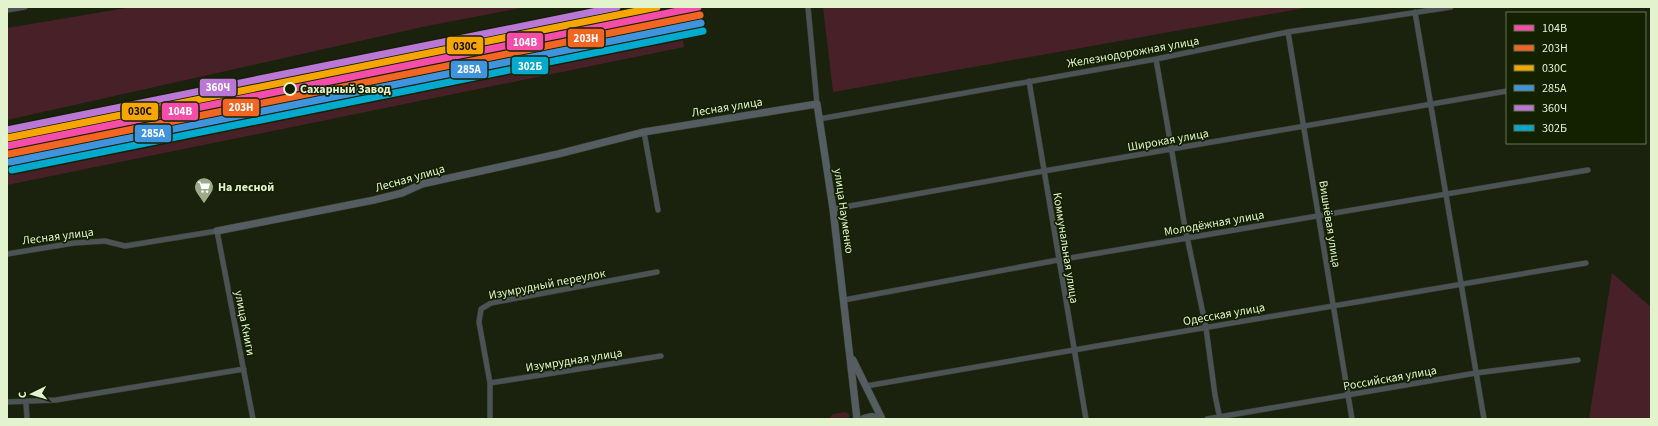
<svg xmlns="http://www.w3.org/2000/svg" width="1658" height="426" font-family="'Source Sans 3',sans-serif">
  <rect width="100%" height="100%" fill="#1a220d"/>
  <path fill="#472127" d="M132 7H526L422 27 7 120V28Z
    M823 7H1310L833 92Z
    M680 24 684 47 7 185V163Z
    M1612 273 1651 307 1650 419H1589Z
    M845 412 849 414V419H829L833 414Z"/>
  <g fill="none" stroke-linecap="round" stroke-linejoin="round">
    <g stroke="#353e2a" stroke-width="6">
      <path id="street" d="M808 7 817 104
        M7 10 25 7
        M1415 12 1484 419
        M1288 32 1352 419
        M1156 59 1184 222 1206 328 1215 395 1220 419
        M1029 81 1086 419
        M819 119 1156 59 1288 32 1451 7
        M644 132 658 210
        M833 209 1044 171 1507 91
        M7 254 74 243 105 241 125 246 217 231 253 419
        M844 300 1058 260 1588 170
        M490 383 661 356
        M866 386C1106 345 1345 302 1586 263
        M7 402 56 400 244 369
        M26 403 27 419
        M490 419V383L479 322 481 309 491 303 657 272
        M1207 419 1476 373 1578 360"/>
    </g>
    <g stroke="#353e2a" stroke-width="8">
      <path id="secondary" d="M217 231 374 200 402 193 422 184 558 154 644 132 817 104 833 209 857 419
        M853 360 882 419"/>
    </g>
    <g stroke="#353e2a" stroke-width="9">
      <path id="primary" d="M864 419 872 417 878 419"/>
    </g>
    <use href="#street" stroke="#4b5357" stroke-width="5"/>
    <use href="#secondary" stroke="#545e62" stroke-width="7"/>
    <use href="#primary" stroke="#505b5e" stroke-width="8"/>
    <g stroke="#132100" stroke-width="10">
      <path id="rail-1" d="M7 146 698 7"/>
    </g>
    <g stroke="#132100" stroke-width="10">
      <path id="rail-2" d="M9 154 700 15"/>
    </g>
    <g stroke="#132100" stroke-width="10">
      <path id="rail-3" d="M7 138 657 7"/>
    </g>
    <g stroke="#132100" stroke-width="10">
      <path id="rail-4" d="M10 162 701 23"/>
    </g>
    <g stroke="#132100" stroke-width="10">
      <path id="rail-5" d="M7 130 617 7"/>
    </g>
    <g stroke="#132100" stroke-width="10">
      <path id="rail-6" d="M12 170 703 31"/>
    </g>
    <use href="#rail-1" stroke="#f54da8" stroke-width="7"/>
    <use href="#rail-2" stroke="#f26522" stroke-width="7"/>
    <use href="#rail-3" stroke="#f7a600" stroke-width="7"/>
    <use href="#rail-4" stroke="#4094de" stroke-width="7"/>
    <use href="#rail-5" stroke="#ba77d6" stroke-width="7"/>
    <use href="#rail-6" stroke="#00a9ce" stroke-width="7"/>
  </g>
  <defs>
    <g id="supermarket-pin" transform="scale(1)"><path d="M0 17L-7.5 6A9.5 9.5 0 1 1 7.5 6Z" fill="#9caa8a" stroke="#132100"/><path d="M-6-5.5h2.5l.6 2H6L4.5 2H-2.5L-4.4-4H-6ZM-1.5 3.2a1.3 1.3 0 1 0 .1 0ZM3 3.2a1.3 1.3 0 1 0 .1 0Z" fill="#fff"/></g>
  </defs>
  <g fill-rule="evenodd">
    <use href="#supermarket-pin" x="204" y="187"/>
  </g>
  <circle fill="#132100" stroke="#e2f3ce" stroke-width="2" cx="290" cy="89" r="6"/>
  <g text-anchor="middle" stroke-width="3.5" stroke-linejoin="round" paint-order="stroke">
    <g font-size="12" fill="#e2f3ce" stroke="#132100">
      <text transform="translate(1133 52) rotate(-10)" y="4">Железнодорожная улица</text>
      <text transform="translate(727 107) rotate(-9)" y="4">Лесная улица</text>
      <text transform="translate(1168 140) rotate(-10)" y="4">Широкая улица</text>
      <text transform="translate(410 178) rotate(-16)" y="4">Лесная улица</text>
      <text transform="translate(844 211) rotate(82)" y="4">улица Науменко</text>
      <text transform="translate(1214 223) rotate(-10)" y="4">Молодёжная улица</text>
      <text transform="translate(1330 224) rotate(81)" y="4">Вишнёвая улица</text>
      <text transform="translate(58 236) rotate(-7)" y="4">Лесная улица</text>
      <text transform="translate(1066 248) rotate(81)" y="4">Коммунальная улица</text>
      <text transform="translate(547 284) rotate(-11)" y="4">Изумрудный переулок</text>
      <text transform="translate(1224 314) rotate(-10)" y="4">Одесская улица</text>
      <text transform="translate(245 323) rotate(79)" y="4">улица Книги</text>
      <text transform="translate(574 360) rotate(-9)" y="4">Изумрудная улица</text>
      <text transform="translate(1390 378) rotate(-10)" y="4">Российская улица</text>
    </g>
    <g font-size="12" font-weight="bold" fill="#e2f3ce" stroke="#132100" text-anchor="start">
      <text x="300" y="93">Сахарный Завод</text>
    </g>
    <g font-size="12" font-weight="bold" fill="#e2f3ce" stroke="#132100" text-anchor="start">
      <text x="218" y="191">На лесной</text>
    </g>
  </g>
  <g stroke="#132100" stroke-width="1.5">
    <rect x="567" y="28" width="38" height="20" rx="4" fill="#f26522"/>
    <rect x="506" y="32" width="38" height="19" rx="4" fill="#f54da8"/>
    <rect x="446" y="36" width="38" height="19" rx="4" fill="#f7a600"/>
    <rect x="511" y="56" width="38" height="19" rx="4" fill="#00a9ce"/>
    <rect x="450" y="60" width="38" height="19" rx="4" fill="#4094de"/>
    <rect x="199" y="78" width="38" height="19" rx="4" fill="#ba77d6"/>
    <rect x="222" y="98" width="38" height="19" rx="4" fill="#f26522"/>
    <rect x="121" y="102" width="38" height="19" rx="4" fill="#f7a600"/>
    <rect x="161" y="102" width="38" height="19" rx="4" fill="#f54da8"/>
    <rect x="134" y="124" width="38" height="19" rx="4" fill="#4094de"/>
  </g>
  <g font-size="11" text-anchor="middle" font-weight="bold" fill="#fff">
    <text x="586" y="42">203Н</text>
    <text x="525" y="46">104В</text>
    <text x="530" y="70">302Б</text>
    <text x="469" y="73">285А</text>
    <text x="218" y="91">360Ч</text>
    <text x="241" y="111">203Н</text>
    <text x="180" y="115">104В</text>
    <text x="153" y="137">285А</text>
  </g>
  <g font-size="11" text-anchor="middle" font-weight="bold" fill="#111">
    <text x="465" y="50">030C</text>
    <text x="140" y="115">030C</text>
  </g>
  <rect width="1658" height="426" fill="none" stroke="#e2f3ce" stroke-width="16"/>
  <rect x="1506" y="12" width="140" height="132" fill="#132100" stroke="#667552"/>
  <rect x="1514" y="25" width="20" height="6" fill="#f54da8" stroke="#667552"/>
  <text x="1542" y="32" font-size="12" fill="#e2f3ce">104В</text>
  <rect x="1514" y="45" width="20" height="6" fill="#f26522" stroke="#667552"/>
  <text x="1542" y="52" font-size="12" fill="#e2f3ce">203Н</text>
  <rect x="1514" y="65" width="20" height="6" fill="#f7a600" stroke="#667552"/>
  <text x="1542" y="72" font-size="12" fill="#e2f3ce">030C</text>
  <rect x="1514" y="85" width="20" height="6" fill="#4094de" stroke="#667552"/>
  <text x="1542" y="92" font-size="12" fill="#e2f3ce">285А</text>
  <rect x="1514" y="105" width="20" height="6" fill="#ba77d6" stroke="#667552"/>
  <text x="1542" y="112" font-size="12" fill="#e2f3ce">360Ч</text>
  <rect x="1514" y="125" width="20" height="6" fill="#00a9ce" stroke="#667552"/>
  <text x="1542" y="132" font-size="12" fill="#e2f3ce">302Б</text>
  <g transform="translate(32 394) rotate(265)" stroke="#132100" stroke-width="3" paint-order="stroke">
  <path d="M0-3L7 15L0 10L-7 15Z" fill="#e2f3ce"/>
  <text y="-6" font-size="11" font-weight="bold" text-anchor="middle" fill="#e2f3ce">С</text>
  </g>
</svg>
